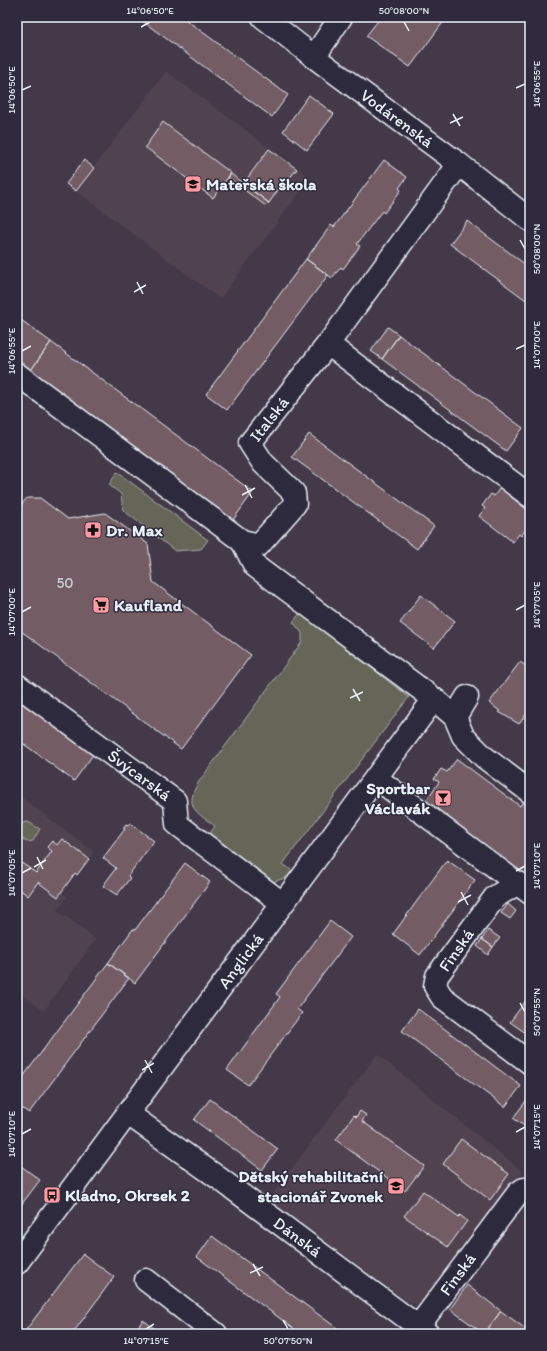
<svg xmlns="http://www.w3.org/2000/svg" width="547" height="1351" font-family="Itim,sans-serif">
  <rect width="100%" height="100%" fill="#433948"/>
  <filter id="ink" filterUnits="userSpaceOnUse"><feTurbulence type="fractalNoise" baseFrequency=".025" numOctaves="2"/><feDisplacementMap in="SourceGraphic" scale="8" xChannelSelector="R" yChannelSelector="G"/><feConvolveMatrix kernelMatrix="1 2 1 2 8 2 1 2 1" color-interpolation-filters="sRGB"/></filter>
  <g filter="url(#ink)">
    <path fill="#514350" d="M166 71 310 178 220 299 76 191Z
      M17 794 94 852 77 875 75 874 61 892 67 897 57 910 96 939 44 1011 17 991Z
      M377 1054 523 1172 433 1294 425 1301 420 1303 415 1304 406 1301 269 1199Z"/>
    <path fill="#656658" stroke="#a6aca8" d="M117 472 208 540 201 549 175 551 123 510 121 494 109 485Z
      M300 613 409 697 283 864 294 872 285 878 273 882 262 879 207 838 215 826C196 812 184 807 198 783L302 642V633L293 622Z
      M28 822 40 829 33 841 27 842 17 835V824Z"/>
    <path fill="#735b63" stroke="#e8f1f8" d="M137 17H182L288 95 272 117Z
      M381 17H447L410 67 366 36Z
      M309 95 334 114 307 150 283 131Z
      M163 122 231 173 213 198 145 147Z
      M269 149 297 169 287 181 285 180 269 203 243 184Z
      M84 160 94 168 76 191 66 184Z
      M384 160 407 177 399 188 401 190 384 213 382 211 357 244 360 246 343 269 341 267 332 278 306 259 331 225 334 227Z
      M231 174 269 203 266 206 228 178Z
      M467 221 530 268V303L450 244Z
      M306 259 328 275 227 410 206 394Z
      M17 317 51 342 31 370 17 360Z
      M388 327 399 335 382 359 371 351Z
      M399 335 523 428 506 451 382 359Z
      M51 342 253 492 233 520 31 370Z
      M309 434 434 526 417 549 292 457Z
      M500 488 530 512V518L527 521 530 524 521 536 519 534 513 542 479 516 485 508 482 506 491 494 494 496Z
      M27 498H40L68 519 105 513 148 544 153 582 251 655 181 749 17 628V510Z
      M421 595 455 621 434 648 400 623Z
      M520 662 530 669V709L519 724 499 712 500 711 489 703Z
      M17 696 95 752 74 781 17 739Z
      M457 759 520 806 522 803 530 809 527 812 530 814V887L425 802 439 782 434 779 441 769 447 772Z
      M130 823 154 841 128 876 130 878 117 895 103 886 116 868 103 858 125 829 123 828 126 824 128 825Z
      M62 839 89 859 77 875 75 873 58 897 38 882 28 896 17 887V860L36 873 52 851 47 847 52 841 57 845Z
      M447 860 475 880 420 955 393 934Z
      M185 863 210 882 135 983 108 963 133 929 135 930Z
      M508 904 516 911 510 919 501 913Z
      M330 921 351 937 297 1009 302 1013 248 1085 227 1070 280 997 276 994Z
      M488 930 500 938 493 947 482 939Z
      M482 939 493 947 488 955 477 946Z
      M108 963 129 978 29 1113 17 1105V1085Z
      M530 995V1036L510 1022Z
      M418 1009 521 1086 505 1107 402 1031Z
      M529 1097 530 1098V1130L513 1118Z
      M210 1099 278 1149 262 1170 194 1120Z
      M360 1111 366 1115 362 1121 424 1166 405 1191 336 1140 354 1115 356 1117Z
      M461 1139 509 1174 490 1200 443 1164Z
      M17 1163 40 1180 21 1205 17 1202Z
      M423 1191 459 1217 460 1215 467 1221 448 1247 404 1216Z
      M212 1236 345 1334H301L197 1257Z
      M83 1254 114 1277 72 1334H23Z
      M467 1285 501 1311 484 1334 450 1309Z
      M501 1311 530 1332V1334H484Z
      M143 1320 162 1334H133Z"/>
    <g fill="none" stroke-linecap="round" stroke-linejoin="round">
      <g stroke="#e8f1f8" stroke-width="25">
        <g id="minor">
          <path id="s1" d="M263 17 314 57 459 164 530 220"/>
          <path d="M314 57 341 17"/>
          <path d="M328 344 530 496"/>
          <path id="s2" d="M17 374 242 541 259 545 295 504 294 493 263 463 250 443 328 344 459 164"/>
          <path d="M242 541 255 566 434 699 455 717 467 697"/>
          <path id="s3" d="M17 685 175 801 177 824 282 903"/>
          <path d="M455 717 463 736 484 757 530 792"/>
          <path d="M376 778 530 893"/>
          <path d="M518 883 495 897 437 976 435 986 442 997 530 1063"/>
          <path id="s4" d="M127 1113 220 1179 428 1334"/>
          <path id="s5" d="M17 1263 434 699"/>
          <path d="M146 1280 216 1334"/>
          <path id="s6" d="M418 1327 518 1193 524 1189H530"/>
        </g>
      </g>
      <use href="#minor" stroke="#2f2a3d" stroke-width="22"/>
    </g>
  </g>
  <path fill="none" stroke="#e8f1f8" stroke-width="1.5" d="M404 22 409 31M141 27 150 22M516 88 525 84M22 90 31 86M453 114 460 126M450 123 463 117M520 240 525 249M137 282 143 294M134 292 146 285M516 349 525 345M22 351 31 346M245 485 252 498M242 495 255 488M516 610 525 605M22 612 31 607M353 689 360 701M350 698 363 692M37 857 43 869M34 867 46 860M516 871 525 866M22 873 31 868M461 892 468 905M458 902 471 895M520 1003 525 1012M145 1060 152 1073M142 1070 154 1063M516 1132 525 1127M22 1134 31 1129M253 1264 260 1276M250 1273 263 1267M283 1320 288 1329M146 1329 154 1324"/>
  <defs>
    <g id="school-square" transform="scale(0.9)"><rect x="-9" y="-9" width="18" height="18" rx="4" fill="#ff9aa2" stroke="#2f2a3d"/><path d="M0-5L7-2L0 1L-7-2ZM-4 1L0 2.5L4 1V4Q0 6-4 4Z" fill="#111"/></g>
    <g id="pharmacy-square" transform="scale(0.9)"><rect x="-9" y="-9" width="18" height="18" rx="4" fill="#ff9aa2" stroke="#2f2a3d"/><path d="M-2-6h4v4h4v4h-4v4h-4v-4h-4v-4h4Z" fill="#111"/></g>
    <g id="supermarket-square" transform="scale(0.9)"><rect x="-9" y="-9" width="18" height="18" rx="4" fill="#ff9aa2" stroke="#2f2a3d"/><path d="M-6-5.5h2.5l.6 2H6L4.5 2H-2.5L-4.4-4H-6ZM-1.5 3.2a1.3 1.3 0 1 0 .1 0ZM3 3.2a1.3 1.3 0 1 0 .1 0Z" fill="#111"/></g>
    <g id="bar-square" transform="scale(0.9)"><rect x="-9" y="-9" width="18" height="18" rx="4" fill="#ff9aa2" stroke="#2f2a3d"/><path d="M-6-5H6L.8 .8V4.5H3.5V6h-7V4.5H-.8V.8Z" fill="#111"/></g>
    <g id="bus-square" transform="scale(0.9)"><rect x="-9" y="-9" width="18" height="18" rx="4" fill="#ff9aa2" stroke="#2f2a3d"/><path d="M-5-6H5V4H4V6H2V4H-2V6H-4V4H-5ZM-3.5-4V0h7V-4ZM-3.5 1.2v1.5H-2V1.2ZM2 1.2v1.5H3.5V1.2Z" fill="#111"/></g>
  </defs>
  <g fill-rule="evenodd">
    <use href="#school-square" x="193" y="184"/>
    <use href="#pharmacy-square" x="93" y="530"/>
    <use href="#supermarket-square" x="101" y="605"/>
    <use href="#bar-square" x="443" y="798"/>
    <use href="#school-square" x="396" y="1186"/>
    <use href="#bus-square" x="52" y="1195"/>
  </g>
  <g text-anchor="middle" stroke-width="3" stroke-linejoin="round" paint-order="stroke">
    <g font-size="15" fill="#cbccd3">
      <text x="65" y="588">50</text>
    </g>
    <g font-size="17" fill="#e8f1f8" stroke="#2f2a3d">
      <text dy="6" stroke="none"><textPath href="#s1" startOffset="168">Vodárenská</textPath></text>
      <text dy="6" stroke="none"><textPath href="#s2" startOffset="461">Italská</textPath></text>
      <text dy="6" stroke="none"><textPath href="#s3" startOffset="152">Švýcarská</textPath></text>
      <text transform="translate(456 950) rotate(-55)" y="6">Finská</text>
      <text dy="6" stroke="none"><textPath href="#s5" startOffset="376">Anglická</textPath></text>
      <text dy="6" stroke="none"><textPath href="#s4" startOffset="211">Dánská</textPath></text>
      <text dy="6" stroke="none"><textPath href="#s6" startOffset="66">Finská</textPath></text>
    </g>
    <g font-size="17" font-weight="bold" fill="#e8f1f8" stroke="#2f2a3d" text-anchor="start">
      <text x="206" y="190">Mateřská škola</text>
      <text x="106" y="536">Dr. Max</text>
      <text x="114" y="611">Kaufland</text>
      <text x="430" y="794" text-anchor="end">Sportbar<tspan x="430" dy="20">Václavák</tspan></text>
      <text x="383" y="1182" text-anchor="end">Dětský rehabilitační<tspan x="383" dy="20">stacionář Zvonek</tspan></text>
      <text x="65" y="1201">Kladno, Okrsek 2</text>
    </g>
  </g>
  <rect width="547" height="1351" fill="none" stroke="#2f2a3d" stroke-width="44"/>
  <rect x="22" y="22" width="503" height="1307" fill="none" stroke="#e8f1f8" stroke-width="1.5"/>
  <g font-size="10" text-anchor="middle" fill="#e8f1f8">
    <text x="150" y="14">14°06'50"E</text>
    <text x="404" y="14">50°08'00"N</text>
    <text transform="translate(536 84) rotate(-90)" y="4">14°06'55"E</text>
    <text transform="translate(11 90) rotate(-90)" y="4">14°06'50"E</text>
    <text transform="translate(536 249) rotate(-90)" y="4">50°08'00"N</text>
    <text transform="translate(536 345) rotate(-90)" y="4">14°07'00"E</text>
    <text transform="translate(11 351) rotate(-90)" y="4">14°06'55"E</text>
    <text transform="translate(536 605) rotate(-90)" y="4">14°07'05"E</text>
    <text transform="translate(11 612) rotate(-90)" y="4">14°07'00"E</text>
    <text transform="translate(536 866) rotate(-90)" y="4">14°07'10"E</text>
    <text transform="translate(11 873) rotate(-90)" y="4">14°07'05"E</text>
    <text transform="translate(536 1012) rotate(-90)" y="4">50°07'55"N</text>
    <text transform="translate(536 1127) rotate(-90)" y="4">14°07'15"E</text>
    <text transform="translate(11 1134) rotate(-90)" y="4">14°07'10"E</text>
    <text x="146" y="1344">14°07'15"E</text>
    <text x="288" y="1344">50°07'50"N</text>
  </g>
</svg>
